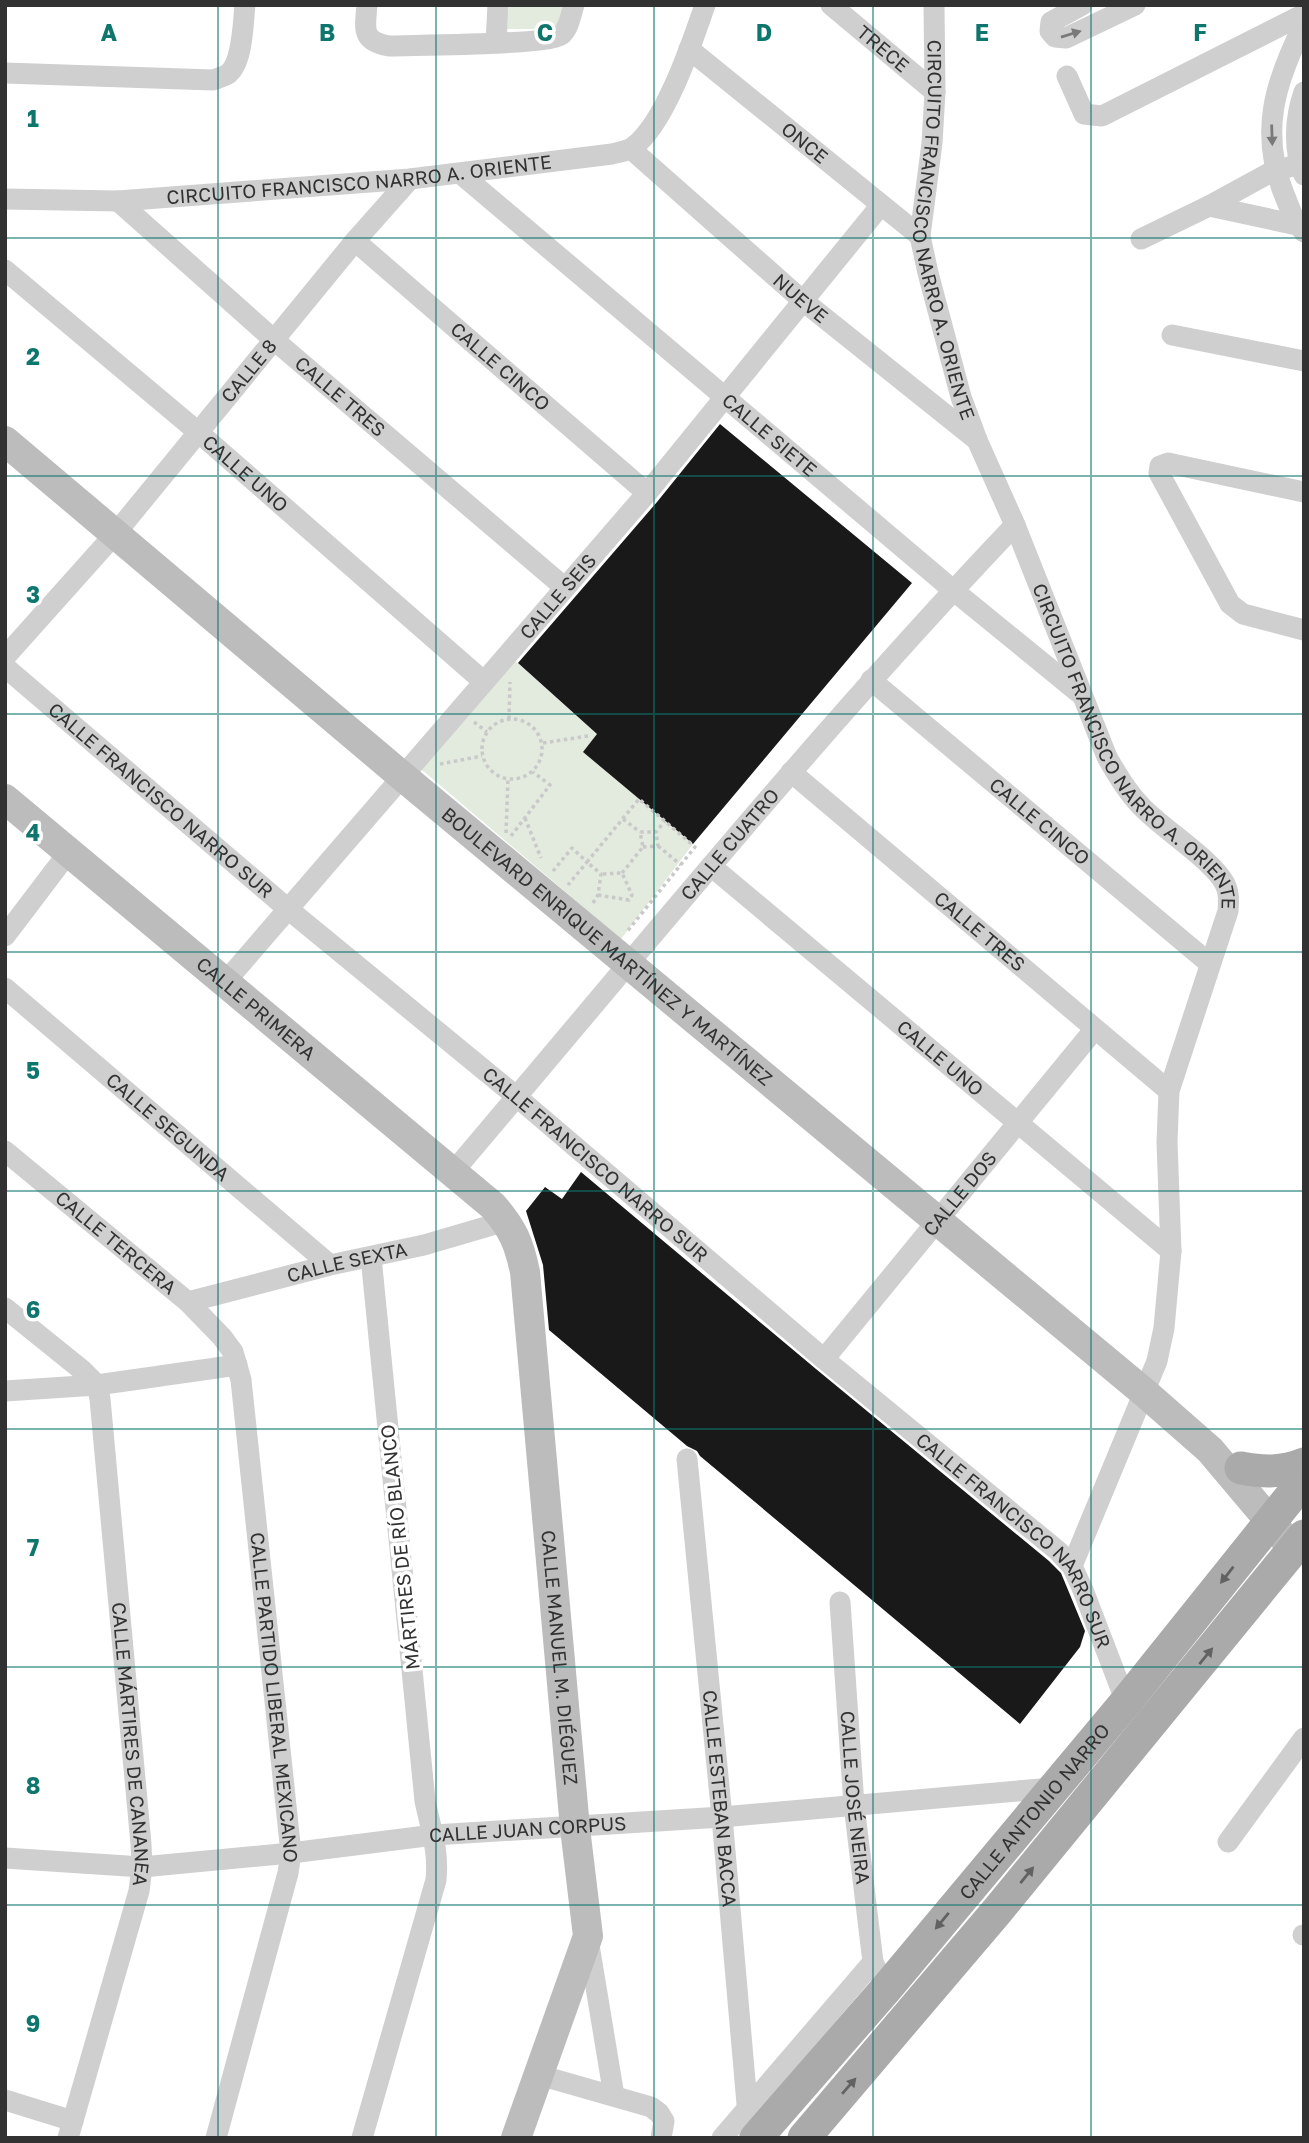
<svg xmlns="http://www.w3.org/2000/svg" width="1309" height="2143" font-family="'Golos Text',sans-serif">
  <rect width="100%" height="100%" fill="#fff"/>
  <path fill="#e3eade" d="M509 5H565L558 29H507Z
    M512 658 597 734 584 752 693 844 621 939 421 769Z"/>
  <path fill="#191919" d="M720 424 912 583 693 844 583 752 597 734 518 663 657 502Z
    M581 1172 816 1369 1049 1561 1061 1573 1085 1631 1080 1647 1020 1724 700 1456 697 1451 687 1446 549 1330 543 1265 526 1211 545 1187 562 1199Z"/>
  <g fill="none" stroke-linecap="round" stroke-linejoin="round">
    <path stroke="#c9c9c9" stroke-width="3.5" stroke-dasharray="3.5 3.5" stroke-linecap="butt" d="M482 749a30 30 0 1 1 60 0a30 30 0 1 1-60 0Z
      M509 719 510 682
      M474 722 487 732
      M543 743 588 736
      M440 764 482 756
      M525 818 541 858
      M623 819 640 832
      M506 833 508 779
      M511 836 550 785 533 772
      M658 846 681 865
      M643 847 658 846 656 832
      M553 871 572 848 587 862 568 885
      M622 873 643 847 640 832H656L665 821
      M598 895 629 900 632 895 622 873 601 874
      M593 903 598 895 601 874 587 862 639 799 695 847 626 933"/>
    <g stroke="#cfcfcf" stroke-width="21">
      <path d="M367 5C365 29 361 41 389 46 413 45 549 45 561 35 569 29 571 14 574 5"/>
      <path id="s1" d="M831 5 935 92"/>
      <path id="s2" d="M934 5 935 92 932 143 920 236 928 273 961 397 977 440 1015 525 1107 757C1117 775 1127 792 1141 806 1161 828 1213 860 1225 884 1229 892 1229 902 1228 911L1169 1091 1167 1142 1171 1251 1164 1328 1157 1361 1072 1566"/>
      <path d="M1082 5 1051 22 1050 31 1055 37 1066 38 1135 5"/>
      <path d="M1304 24C1275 82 1259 132 1284 194 1290 208 1293 221 1304 232"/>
      <path d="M496 43 498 5"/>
      <path id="s3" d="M689 49 920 236"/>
      <path d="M5 73 213 80C218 78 226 76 229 73 243 61 243 22 245 5"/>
      <path d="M1067 76 1084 114 1102 116 1304 14"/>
      <path d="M1304 92C1295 117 1293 150 1304 175"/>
      <path id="s4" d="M631 149 802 300 977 440"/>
      <path id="s5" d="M461 174 953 590 1078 692"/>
      <path id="s6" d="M5 199 118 201 410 179 612 154C619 152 628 151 633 147 665 124 692 43 705 5"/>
      <path id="s7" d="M118 201 273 339 564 587"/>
      <path d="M1209 206 1297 225 1304 224"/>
      <path d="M1141 239 1209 206 1275 170 1299 165"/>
      <path id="s8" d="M355 241 647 493"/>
      <path id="s9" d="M5 270 198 432 483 681"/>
      <path d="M1172 335 1304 361"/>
      <path d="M1304 492 1168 463 1160 466 1159 473 1230 604 1243 614 1304 630"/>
      <path id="s10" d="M5 657 115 534 355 241 410 179"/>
      <path id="s11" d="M5 667 288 909 517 1097 824 1359 1058 1551 1072 1566 1083 1590 1126 1702"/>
      <path id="s12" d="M871 680 1209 963"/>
      <path id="s13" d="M791 772 1169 1091"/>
      <path id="s14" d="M711 866 1171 1251"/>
      <path d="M5 936 68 853"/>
      <path id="s15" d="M226 981 647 493 881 205"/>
      <path id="s16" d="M5 988 330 1265"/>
      <path id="s17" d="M5 1151 188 1302 222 1337 233 1352 241 1380 291 1853 288 1873 216 2138"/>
      <path id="s18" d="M453 1172C638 954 818 732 1015 525"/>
      <path id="s19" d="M188 1302 330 1265 424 1245 506 1221"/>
      <path id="s20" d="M5 1308 82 1370 97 1385 100 1399 141 1844 142 1867 139 1891 68 2138"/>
      <path id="s21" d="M824 1359 1094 1030"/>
      <path d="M5 1391 97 1385 237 1365"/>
      <path id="s22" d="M687 1459 722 1817 750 2138"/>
      <path id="s23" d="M840 1602 854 1805 873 1962 886 1989"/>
      <path d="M1228 1842 1304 1738"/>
      <path id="s24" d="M5 1858 142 1867 291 1853 434 1835 722 1817 1052 1788"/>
      <path d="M1303 1935H1304"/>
      <path d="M588 1939 614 2096"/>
      <path d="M539 2075 651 2107 659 2113 664 2121 661 2138"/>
      <path d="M5 2100 73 2121"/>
      <path d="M362 2138 436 1880C439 1851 431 1829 425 1801L371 1257"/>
      <path d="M722 2138 873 1962"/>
    </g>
    <g stroke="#bcbcbc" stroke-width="30">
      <path id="s25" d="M5 441 402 776 1145 1393 1210 1450 1285 1539"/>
      <path id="s26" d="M5 799 493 1206C513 1229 519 1243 525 1272L575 1828 588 1936 516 2138"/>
    </g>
    <g stroke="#aaa" stroke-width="33">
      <path d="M1241 1468C1263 1472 1282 1473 1304 1464"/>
      <path id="s27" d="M756 2138 886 1989 1126 1702 1304 1480"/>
      <path d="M804 2138 998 1910 1304 1536"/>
    </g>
  </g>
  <defs><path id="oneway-solid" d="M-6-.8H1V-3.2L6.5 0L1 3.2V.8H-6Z" transform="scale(1.75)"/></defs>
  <g fill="#797979">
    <use href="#oneway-solid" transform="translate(1071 34) rotate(-17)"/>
    <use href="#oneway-solid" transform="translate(1272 135) rotate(88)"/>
  </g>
  <g fill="#626262">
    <use href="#oneway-solid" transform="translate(1227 1575) rotate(128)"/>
    <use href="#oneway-solid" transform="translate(1206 1656) rotate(-51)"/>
    <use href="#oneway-solid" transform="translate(1027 1875) rotate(-51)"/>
    <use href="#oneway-solid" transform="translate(942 1921) rotate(130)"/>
    <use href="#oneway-solid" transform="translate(849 2086) rotate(-49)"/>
  </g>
  <path fill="none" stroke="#0f766e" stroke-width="2" stroke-opacity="0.55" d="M218 5V2138M436 5V2138M654 5V2138M873 5V2138M1091 5V2138M5 238H1304M5 476H1304M5 714H1304M5 952H1304M5 1191H1304M5 1429H1304M5 1667H1304M5 1905H1304"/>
  <g text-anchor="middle" stroke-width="7" stroke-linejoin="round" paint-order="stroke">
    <g font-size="19" fill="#323232" stroke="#fff">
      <text dy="7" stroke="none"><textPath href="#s1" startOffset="68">TRECE</textPath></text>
      <text dy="7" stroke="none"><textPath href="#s3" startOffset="149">ONCE</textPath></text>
      <text dy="7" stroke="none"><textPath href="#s6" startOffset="355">CIRCUITO FRANCISCO NARRO A. ORIENTE</textPath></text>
      <text dy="7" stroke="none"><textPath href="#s2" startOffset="228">CIRCUITO FRANCISCO NARRO A. ORIENTE</textPath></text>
      <text dy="7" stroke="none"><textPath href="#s4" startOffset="226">NUEVE</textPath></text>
      <text dy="7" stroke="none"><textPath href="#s8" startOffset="192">CALLE CINCO</textPath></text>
      <text dy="7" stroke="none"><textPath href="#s10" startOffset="376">CALLE 8</textPath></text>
      <text dy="7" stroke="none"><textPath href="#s7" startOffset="296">CALLE TRES</textPath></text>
      <text dy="7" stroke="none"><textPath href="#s5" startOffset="404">CALLE SIETE</textPath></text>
      <text dy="7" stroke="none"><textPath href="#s9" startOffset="315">CALLE UNO</textPath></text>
      <text dy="7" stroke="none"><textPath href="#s15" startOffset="508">CALLE SEIS</textPath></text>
      <text dy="7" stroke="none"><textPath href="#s2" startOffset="794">CIRCUITO FRANCISCO NARRO A. ORIENTE</textPath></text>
      <text dy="7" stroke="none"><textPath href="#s11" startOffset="205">CALLE FRANCISCO NARRO SUR</textPath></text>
      <text dy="7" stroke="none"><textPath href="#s12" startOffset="220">CALLE CINCO</textPath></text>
      <text dy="7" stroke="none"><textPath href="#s18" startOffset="429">CALLE CUATRO</textPath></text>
      <text dy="7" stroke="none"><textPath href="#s13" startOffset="247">CALLE TRES</textPath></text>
      <text dy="7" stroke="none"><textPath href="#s25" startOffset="786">BOULEVARD ENRIQUE MARTÍNEZ Y MARTÍNEZ</textPath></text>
      <text dy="7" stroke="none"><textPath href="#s26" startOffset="327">CALLE PRIMERA</textPath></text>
      <text dy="7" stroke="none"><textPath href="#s14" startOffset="299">CALLE UNO</textPath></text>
      <text dy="7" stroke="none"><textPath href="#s16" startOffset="214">CALLE SEGUNDA</textPath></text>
      <text dy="7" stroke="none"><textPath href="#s11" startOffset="772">CALLE FRANCISCO NARRO SUR</textPath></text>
      <text dy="7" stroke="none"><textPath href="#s21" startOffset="214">CALLE DOS</textPath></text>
      <text dy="7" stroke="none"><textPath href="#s17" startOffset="144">CALLE TERCERA</textPath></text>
      <text dy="7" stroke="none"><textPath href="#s19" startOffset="164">CALLE SEXTA</textPath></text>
      <text dy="7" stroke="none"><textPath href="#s11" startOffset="1339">CALLE FRANCISCO NARRO SUR</textPath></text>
      <text transform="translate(400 1547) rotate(-96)" y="7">MÁRTIRES DE RÍO BLANCO</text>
      <text dy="7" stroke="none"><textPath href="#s26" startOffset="1097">CALLE MANUEL M. DIÉGUEZ</textPath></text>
      <text dy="7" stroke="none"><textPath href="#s17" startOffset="653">CALLE PARTIDO LIBERAL MEXICANO</textPath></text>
      <text dy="7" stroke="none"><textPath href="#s20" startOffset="481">CALLE MÁRTIRES DE CANANEA</textPath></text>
      <text dy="7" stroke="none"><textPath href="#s23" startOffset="196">CALLE JOSÉ NEIRA</textPath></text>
      <text dy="7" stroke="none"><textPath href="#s22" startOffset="341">CALLE ESTEBAN BACCA</textPath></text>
      <text dy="7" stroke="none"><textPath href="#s27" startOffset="429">CALLE ANTONIO NARRO</textPath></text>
      <text dy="7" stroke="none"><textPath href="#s24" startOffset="525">CALLE JUAN CORPUS</textPath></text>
    </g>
  </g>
  <g font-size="23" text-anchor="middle" font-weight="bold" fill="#0f766e" stroke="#fff" stroke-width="7" stroke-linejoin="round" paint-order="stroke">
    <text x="109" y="41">A</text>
    <text x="327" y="41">B</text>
    <text x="545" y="41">C</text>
    <text x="764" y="41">D</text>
    <text x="982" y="41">E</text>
    <text x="1200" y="41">F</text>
    <text x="33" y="127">1</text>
    <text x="33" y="365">2</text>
    <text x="33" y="603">3</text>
    <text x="33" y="841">4</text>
    <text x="33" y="1079">5</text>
    <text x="33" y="1318">6</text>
    <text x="33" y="1556">7</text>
    <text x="33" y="1794">8</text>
    <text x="33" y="2032">9</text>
  </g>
  <rect width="1309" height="2143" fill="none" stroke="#323232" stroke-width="14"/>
</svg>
